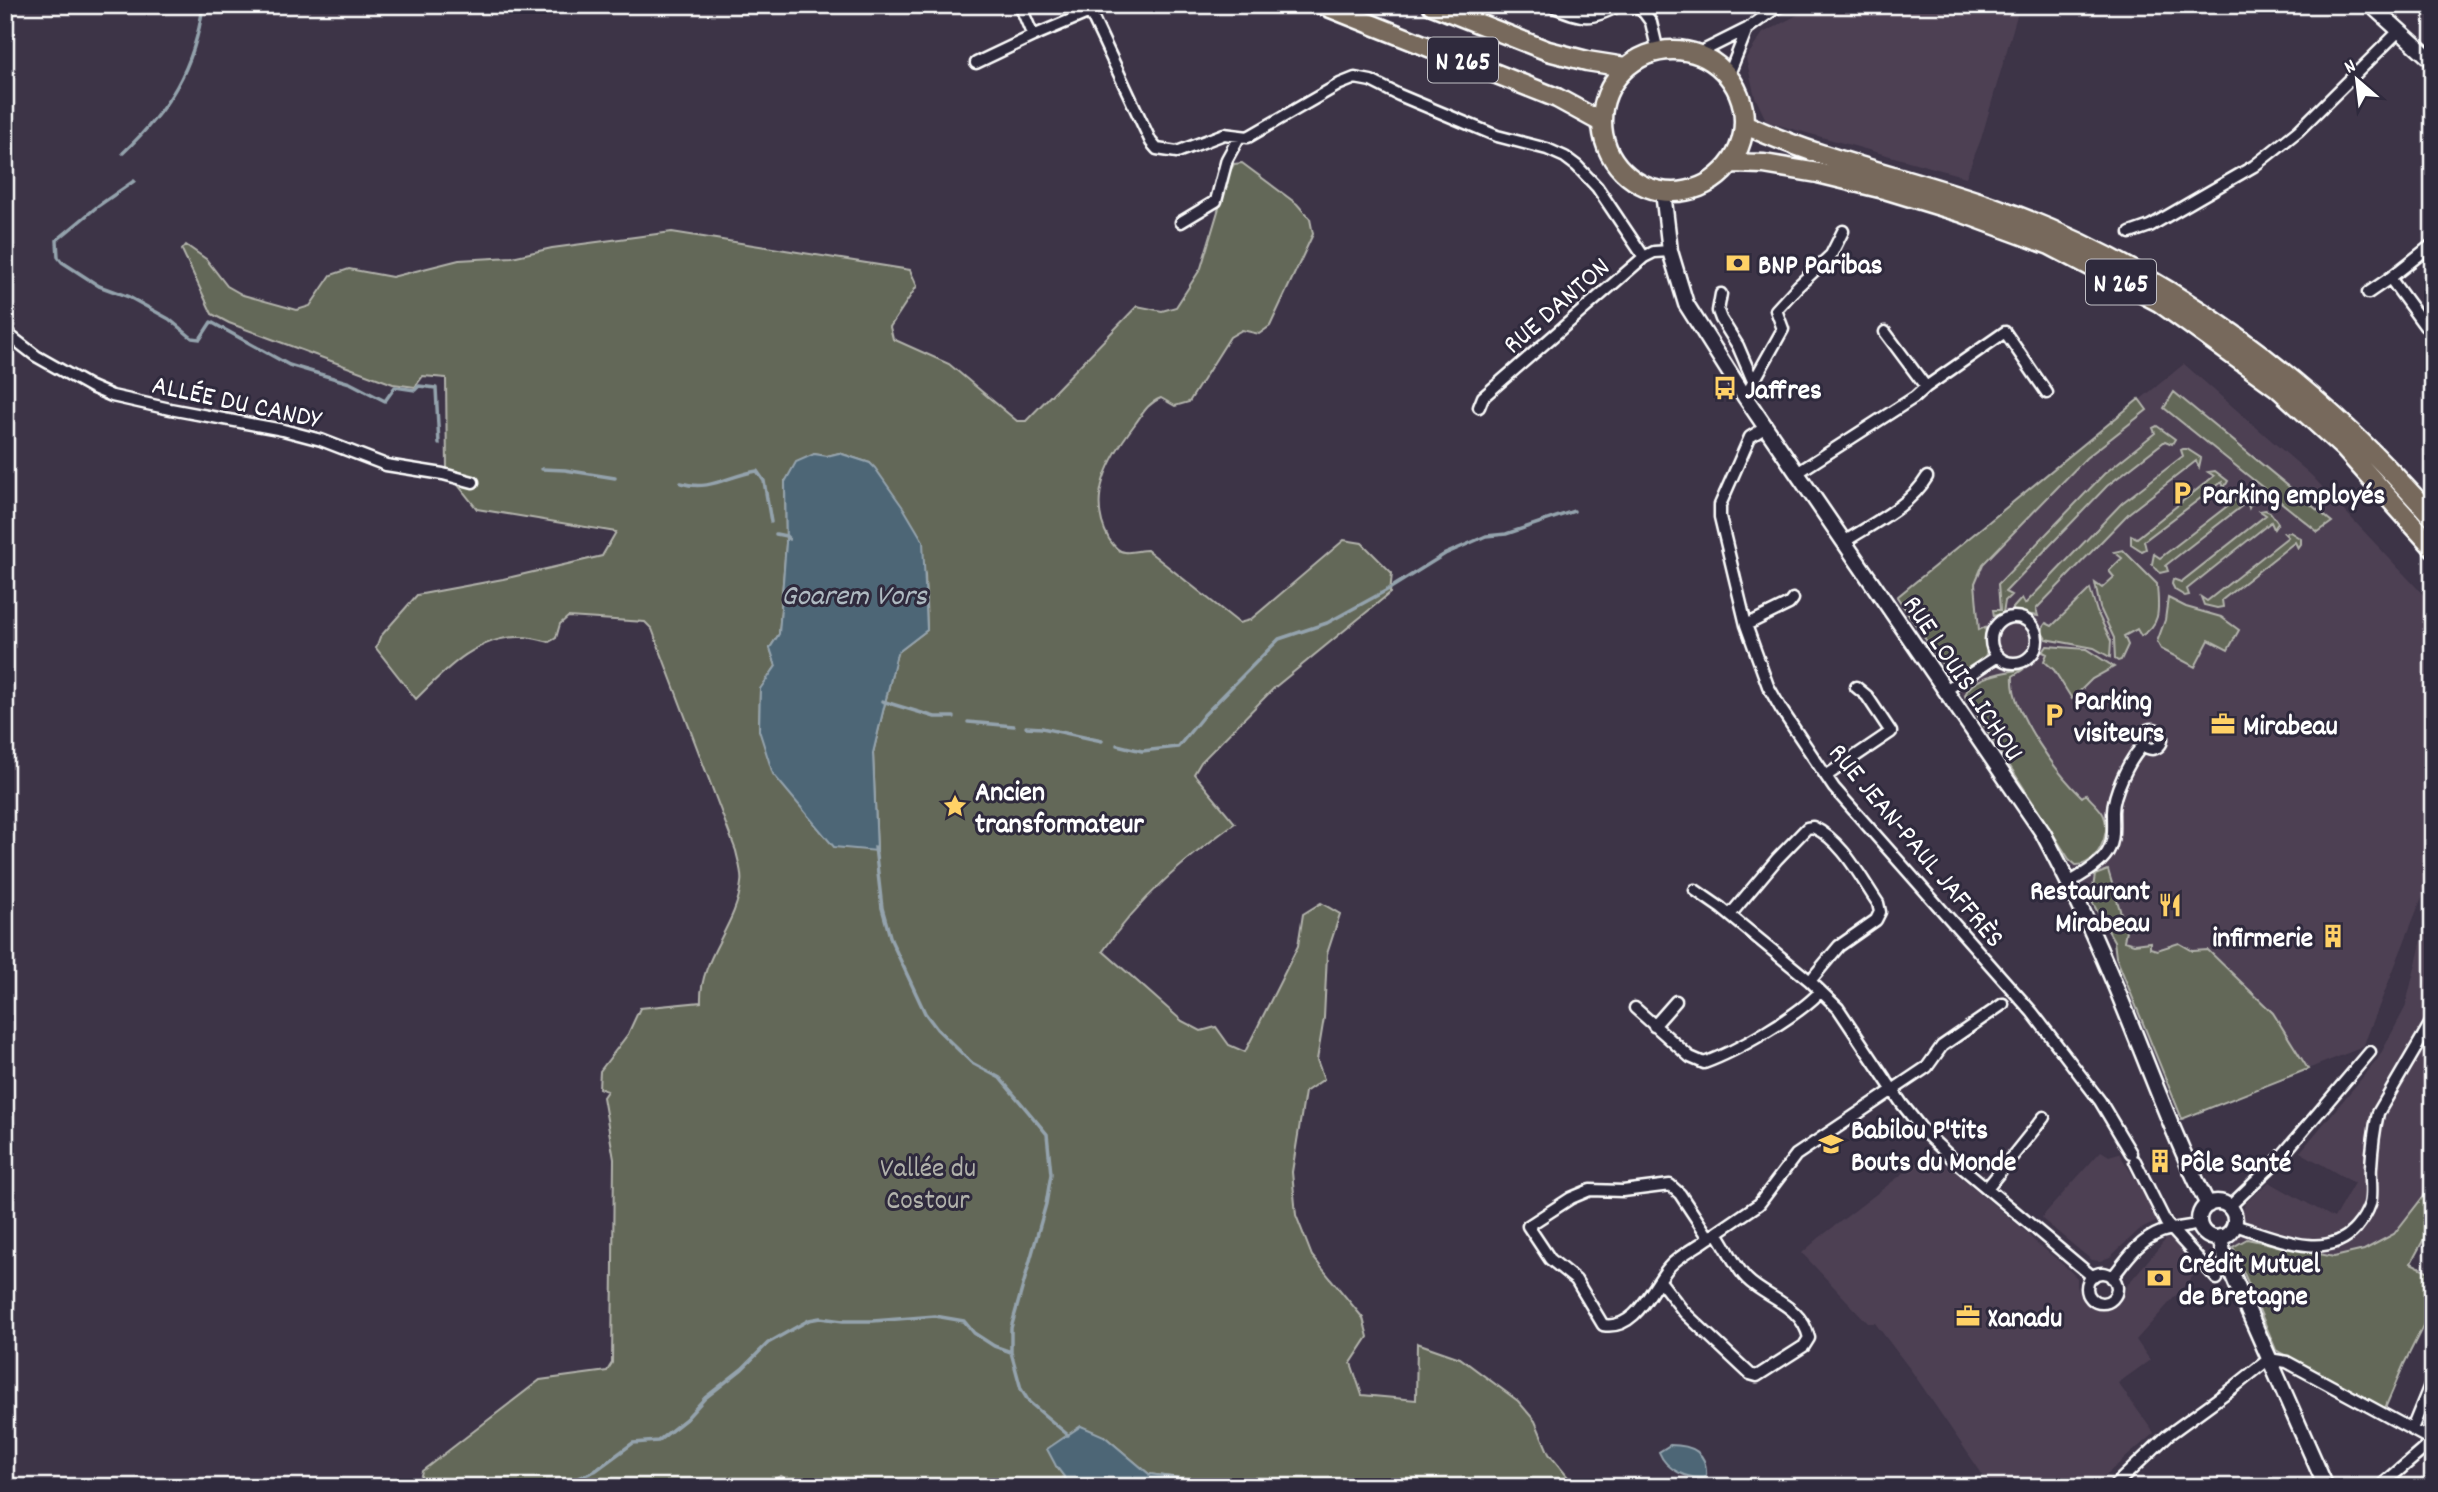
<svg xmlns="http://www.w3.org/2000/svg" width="2438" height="1492" font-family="Dekko,sans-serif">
  <rect width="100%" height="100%" fill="#3d3447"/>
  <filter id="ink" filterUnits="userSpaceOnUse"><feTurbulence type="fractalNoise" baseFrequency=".0143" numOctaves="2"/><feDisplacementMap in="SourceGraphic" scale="14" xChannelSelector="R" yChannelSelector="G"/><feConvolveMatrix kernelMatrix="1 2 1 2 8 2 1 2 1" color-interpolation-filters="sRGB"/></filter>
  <g filter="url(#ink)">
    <path fill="#4d4053" d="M1817 5H2020L1981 139 1966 177 1767 122 1755 97 1746 58 1763 33Z
      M2184 364 2311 475 2433 605V869L2363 1047 2182 1119 2141 1020 2116 957 2114 941 2105 923 2047 822 1897 597Z
      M2433 895V1222L2411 1263 2433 1274V1306L2404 1364 2388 1403 2276 1350 2233 1247 2245 1203 2269 1182 2334 1218 2354 1183 2300 1152 2378 1059 2405 1008Z
      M2101 1151 2109 1156 2119 1153 2160 1220 2139 1230 2110 1257 2100 1261 2092 1260 2083 1253 2041 1218Z
      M1931 1152 2026 1232 2040 1247H2042L2067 1268 2077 1278V1286L2081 1297 2094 1308 2105 1309 2121 1301 2128 1284 2167 1238 2172 1239 2196 1273 2136 1340 2150 1360 2118 1383 2154 1433 2092 1487H1991L1913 1373 1875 1323H1868L1802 1253 1819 1238Z"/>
    <path fill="#646758" stroke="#b2b3ac" stroke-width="2" fill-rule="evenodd" d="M1242 163 1297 204 1310 219 1313 234 1270 326 1259 334 1242 330 1230 337 1189 402 1175 406 1161 398C1148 403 1143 413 1135 424 1109 458 1086 498 1109 539 1113 545 1118 552 1125 552 1132 553 1140 550 1147 550L1239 623 1250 620 1344 540 1362 543 1392 573 1390 593 1274 688 1201 762 1194 774 1235 823C1182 862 1141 897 1103 951L1182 1021 1201 1031 1216 1027 1229 1045 1245 1052 1298 946 1303 914 1321 903 1340 914 1327 954 1324 1018 1317 1060 1324 1079 1305 1092 1292 1172 1296 1215 1312 1256 1363 1318 1368 1337 1351 1363 1362 1395 1416 1400 1417 1343 1460 1358 1518 1401 1535 1421 1549 1454 1576 1487H1192L1186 1479 1149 1474 1104 1436 1056 1466 1072 1487H800L781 1476 758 1487H418L422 1471 540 1380 607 1371 612 1363 614 1159 603 1097 607 1091 599 1088 600 1071 628 1034 640 1008 701 1002C699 959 737 926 741 883 743 874 738 861 736 851L652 629 645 622 568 617 560 624 556 638 549 642C541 640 531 637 522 637 478 635 445 670 416 699L376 648 380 637 417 595 503 579 602 556 616 532 477 509 447 471 446 378 423 376 415 387 393 384 229 323 212 314 182 250 186 245 206 259 227 286 243 295 297 310 310 306 331 275 349 269 392 277 459 260 512 257 552 248 672 232 910 270 917 286 890 327 893 339 949 364 1017 421H1026L1137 306 1162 311 1176 307 1201 268 1230 171 1234 164ZM839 453 870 463 925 574 927 630 897 653 873 753 877 851 759 730 760 690 776 666 770 648 779 634 786 543 785 481 814 454 827 456Z
      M2174 392 2332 522 2318 532 2164 408Z
      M2139 399 2147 410 2086 458 1983 564 1975 583 1979 630 1985 627C1986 635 1990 649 1985 656 1978 665 1960 674 1950 676L1897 597Z
      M2157 426 2175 439 2172 444 2165 441 2107 486 2005 592 2011 595 2005 601 2003 613 1994 616 1993 610H2000L1998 584 2104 474 2155 433 2153 428Z
      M2183 449H2187L2201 458 2199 467 2196 461 2129 513 2036 609 2038 616 2013 612V608L2022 598 2025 604 2122 503 2183 456 2181 450Z
      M2215 471 2228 481 2224 488 2222 482 2144 541 2146 549 2142 551 2131 544V535L2137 538 2214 476 2208 472Z
      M2236 491 2252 501 2249 508 2247 502 2166 565 2168 571 2160 573 2152 564 2154 554 2160 558 2239 497 2234 493Z
      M2265 510 2270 512 2278 523 2274 529 2271 522 2187 589 2189 595 2185 596 2175 590 2172 584 2173 579 2181 582 2266 515 2260 511Z
      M2290 532 2301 539V544L2298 548 2295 542 2222 600 2223 607 2217 608 2204 605 2201 597 2207 601 2288 537 2284 533Z
      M2123 550 2157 584C2158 606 2163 623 2141 636L2137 629 2124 636 2128 645 2121 660 2118 661 2115 659 2114 638 2100 608 2095 583 2102 588 2114 577 2109 571 2122 558 2114 552Z
      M2090 589 2097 612 2111 641 2110 657 2094 648 2046 639 2043 634V627L2046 623 2052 626Z
      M2168 598 2186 607 2221 617 2239 630 2228 650 2209 640 2195 667 2161 649 2157 642 2165 620Z
      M2047 646 2086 649 2114 667 2092 679 2072 699 2054 670 2044 661 2047 654 2043 652Z
      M2024 669 2013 676C2010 711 2057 773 2082 797L2086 794C2091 801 2101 808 2104 816 2112 834 2096 866 2076 865L2069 859 1965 696C1970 676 2006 672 2024 669Z
      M2108 870 2126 930 2124 941 2134 944 2150 942V948L2157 950 2179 943 2193 951 2208 950 2273 1013 2308 1069 2182 1119 2116 957 2114 941 2091 900 2095 875Z
      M2433 1184V1222L2411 1263 2433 1274V1306L2404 1364 2383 1413 2276 1350 2233 1247 2247 1239 2334 1257 2364 1250 2394 1234Z"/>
    <path fill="#4d6676" stroke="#94a3ad" stroke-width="2" d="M839 453 870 463 875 468 904 509 923 541 927 630 897 653 873 753 877 851 834 847 773 774 759 730 760 689 776 666 770 648 779 634 786 543 785 482 796 462 814 454 827 456Z
      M1081 1426 1104 1436 1149 1474 1186 1479 1192 1487H1072L1056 1466 1047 1449Z
      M1670 1445C1692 1445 1708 1452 1706 1477 1688 1480 1666 1470 1659 1452Z"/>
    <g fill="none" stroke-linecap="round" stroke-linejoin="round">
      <path stroke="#94a3ad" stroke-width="3.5" d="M123 153C168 110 195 68 203 5
        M134 181 98 206 57 240 58 257 62 262 99 286 129 297 169 319 192 338 200 339 211 322 289 365 350 383 385 401 395 387 415 390 419 386 436 388 439 444
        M542 469 565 470 615 478
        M681 483C709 492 730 475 757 471L764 481 771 522
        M776 534 786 536 789 539
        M882 701 935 717H954
        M968 722 1014 726
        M1026 727 1042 728 1102 741
        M1117 745 1142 751 1178 747 1204 715 1279 639 1327 623 1389 589 1445 554 1486 536 1506 534 1574 511
        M875 847 882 908 891 940 925 1013 937 1029 972 1063 1000 1078 1047 1134 1051 1174 1046 1204 1011 1328V1352L1021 1389 1029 1402 1068 1435
        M557 1487 595 1471 633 1443 658 1441 686 1419 705 1398 742 1369 768 1343 809 1320 820 1318 843 1321H873L935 1316 964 1321 974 1333 994 1346 1011 1352"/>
      <g stroke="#fff" stroke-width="15">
        <path id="street" d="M1020 5 1033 36 1090 12 1151 142 1157 149 1177 152 1224 134 1248 137 1340 84 1355 78 1371 81 1399 95 1497 136 1547 149 1565 157 1577 166 1597 187 1644 257
          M1549 5C1582 18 1588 22 1620 5
          M1627 5 1640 7 1651 22 1658 52
          M1697 54 1747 29 1776 8 1784 5
          M976 63 1033 36
          M1728 77 1747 29
          M1181 222 1216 201 1227 159 1239 137
          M2130 233 2150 226 2254 166 2298 131 2399 31
          M2433 244 2390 278 2425 326 2433 331
          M2368 293 2390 278
          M1721 294 1718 311 1721 319 1738 346 1753 381
          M5 332 36 356 91 387 112 396 170 409 283 430 321 440 386 465 443 474 473 482
          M1885 332 1926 387
          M1745 397 1783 329 1776 310 1798 286 1831 255 1843 231
          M1479 407 1483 397 1644 257 1654 252 1670 251
          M1766 427 1750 437 1720 505V517L1746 625 1768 686 1781 709 1834 788 2032 1012 2100 1101 2131 1153
          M1797 473 1915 397 1926 387 2005 332 2047 393
          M1844 542C1873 523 1909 507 1927 477
          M1991 640a23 23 0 1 1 46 0a23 23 0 1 1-46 0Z
          M1746 625 1789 604 1793 599
          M1946 690 1998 656
          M2142 739a10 10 0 1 1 20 0a10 10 0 1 1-20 0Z
          M1826 776 1891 732 1867 696 1856 687
          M2069 883C2081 875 2096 868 2105 856 2115 843 2113 830 2113 814 2112 795 2130 757 2144 745
          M1695 890 1721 908 1810 981 1838 1008 1902 1104 1925 1133 1958 1164 2093 1277
          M1730 915 1777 859 1807 828 1813 827C1843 841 1860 877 1878 903L1880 912 1876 920 1839 946 1810 981
          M1635 1008 1690 1057 1704 1063C1737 1051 1796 1017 1820 992
          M1654 1026 1676 1001
          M2135 1161 2166 1223 2217 1279
          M1987 1188 2044 1117
          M2229 1207 2280 1158 2370 1052
          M2234 1225C2270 1235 2325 1264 2356 1228 2362 1221 2367 1213 2370 1204 2373 1193 2370 1179 2371 1167 2372 1149 2374 1131 2378 1113L2433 1019
          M1709 1238C1697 1247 1679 1255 1669 1267 1652 1286 1637 1331 1603 1325L1576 1280 1550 1259 1528 1226 1571 1198 1590 1190 1623 1191 1670 1185 1680 1194 1709 1238 1759 1204 1796 1155 1927 1067 1942 1046 2003 1004
          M2087 1288a15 15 0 1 1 30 0a15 15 0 1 1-30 0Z
          M2112 1278C2126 1260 2139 1240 2161 1232 2173 1228 2187 1227 2200 1224
          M1660 1281 1684 1312 1750 1374 1757 1376 1804 1346 1809 1338C1801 1304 1767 1299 1747 1279 1735 1267 1727 1247 1717 1233
          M2412 1429 2433 1378
          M2113 1487 2168 1435 2234 1387 2269 1359 2287 1362 2433 1441
          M2385 1487 2383 1484 2433 1441"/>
      </g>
      <g stroke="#fff" stroke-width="19">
        <path id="secondary" d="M2371 5 2433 61
          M1663 192 1670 251 1686 304 1745 397 2043 833C2063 871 2082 909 2099 948 2137 1033 2166 1122 2208 1205
          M2199 1220a18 18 0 1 1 36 0a18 18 0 1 1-36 0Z
          M2220 1237 2223 1252 2242 1297 2326 1487"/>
      </g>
      <g stroke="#fff" stroke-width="23">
        <path id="highway" d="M1323 5 1557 98 1601 122
          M1432 5 1548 51 1587 61 1625 67
          M1602 121a71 71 0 1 1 142 0a71 71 0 1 1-142 0Z
          M1744 124C1825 162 1912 178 1996 208 2165 268 2316 383 2433 518
          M1731 163 1764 164 1818 173 1884 189 1963 213 2050 245 2159 302 2278 388 2344 448 2433 547"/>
      </g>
      <use href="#street" stroke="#2f2a3d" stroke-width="10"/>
      <use href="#secondary" stroke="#2f2a3d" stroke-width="14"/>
      <use href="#highway" stroke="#77695c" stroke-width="18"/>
    </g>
  </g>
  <defs>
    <g id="bank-bare" transform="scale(1.89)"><path d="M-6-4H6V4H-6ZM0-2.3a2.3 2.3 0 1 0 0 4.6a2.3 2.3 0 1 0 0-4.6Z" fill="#ffd166" stroke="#2f2a3d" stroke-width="2.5" paint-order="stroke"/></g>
    <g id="bus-bare" transform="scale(1.89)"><path d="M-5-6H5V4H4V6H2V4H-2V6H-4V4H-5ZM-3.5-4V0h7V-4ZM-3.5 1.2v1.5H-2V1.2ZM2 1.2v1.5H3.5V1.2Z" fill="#ffd166" stroke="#2f2a3d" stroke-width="2.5" paint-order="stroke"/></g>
    <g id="parking-bare" transform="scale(1.89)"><path d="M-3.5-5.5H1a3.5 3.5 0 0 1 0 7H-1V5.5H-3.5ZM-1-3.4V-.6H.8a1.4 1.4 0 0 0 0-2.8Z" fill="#ffd166" stroke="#2f2a3d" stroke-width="2.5" paint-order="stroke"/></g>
    <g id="office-bare" transform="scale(1.89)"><path d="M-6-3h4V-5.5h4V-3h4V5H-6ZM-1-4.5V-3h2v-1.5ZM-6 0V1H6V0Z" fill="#ffd166" stroke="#2f2a3d" stroke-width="2.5" paint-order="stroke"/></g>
    <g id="sight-bare" transform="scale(1.89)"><path d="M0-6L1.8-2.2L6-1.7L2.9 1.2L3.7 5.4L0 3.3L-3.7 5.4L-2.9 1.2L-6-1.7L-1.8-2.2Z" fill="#ffd166" stroke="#2f2a3d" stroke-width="2.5" paint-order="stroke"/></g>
    <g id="restaurant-bare" transform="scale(1.89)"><path d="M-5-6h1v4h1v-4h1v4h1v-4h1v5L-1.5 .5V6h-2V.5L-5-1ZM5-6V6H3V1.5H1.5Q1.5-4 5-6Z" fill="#ffd166" stroke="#2f2a3d" stroke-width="2.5" paint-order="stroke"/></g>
    <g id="building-bare" transform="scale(1.89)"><path d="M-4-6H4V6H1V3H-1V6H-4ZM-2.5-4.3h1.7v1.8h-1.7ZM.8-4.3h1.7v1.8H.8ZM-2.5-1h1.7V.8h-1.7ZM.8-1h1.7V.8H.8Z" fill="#ffd166" stroke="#2f2a3d" stroke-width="2.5" paint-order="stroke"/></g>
    <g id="school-bare" transform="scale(1.89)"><path d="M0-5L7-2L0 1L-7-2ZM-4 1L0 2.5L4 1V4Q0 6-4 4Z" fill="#ffd166" stroke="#2f2a3d" stroke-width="2.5" paint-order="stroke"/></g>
  </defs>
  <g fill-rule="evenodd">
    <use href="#bank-bare" x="1738" y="263"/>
    <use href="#bus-bare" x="1725" y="388"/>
    <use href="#parking-bare" x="2182" y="493"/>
    <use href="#parking-bare" x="2054" y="715"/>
    <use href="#office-bare" x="2223" y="724"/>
    <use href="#sight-bare" x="955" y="806"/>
    <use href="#restaurant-bare" x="2170" y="905"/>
    <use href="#building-bare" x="2333" y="936"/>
    <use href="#school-bare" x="1831" y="1144"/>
    <use href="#building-bare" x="2160" y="1161"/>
    <use href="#bank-bare" x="2159" y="1278"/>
    <use href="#office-bare" x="1968" y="1316"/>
  </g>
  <g text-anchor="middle" stroke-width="6" stroke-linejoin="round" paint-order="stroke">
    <g fill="#2f2a3d" stroke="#c1bfc5" stroke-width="2">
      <rect x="1428" y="37.5" width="70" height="45" rx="5"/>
      <rect x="2086" y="259.5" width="70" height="45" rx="5"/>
    </g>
    <g font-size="26" font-weight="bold" fill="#fff">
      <text x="1463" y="69">N 265</text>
      <text x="2121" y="291">N 265</text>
    </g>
    <g font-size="28" font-weight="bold" fill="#fff" stroke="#2f2a3d" text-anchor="start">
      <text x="1758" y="273">BNP Paribas</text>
      <text x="1745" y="398">Jaffres</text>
      <text x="2202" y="503">Parking employés</text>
      <text x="2074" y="709">Parking<tspan x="2074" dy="32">visiteurs</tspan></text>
      <text x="2243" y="734">Mirabeau</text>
      <text x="975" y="800">Ancien<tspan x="975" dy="32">transformateur</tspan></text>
      <text x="2150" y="899" text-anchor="end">Restaurant<tspan x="2150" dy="32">Mirabeau</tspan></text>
      <text x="2313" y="946" text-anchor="end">infirmerie</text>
      <text x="1851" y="1138">Babilou P'tits<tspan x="1851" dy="32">Bouts du Monde</tspan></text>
      <text x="2180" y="1171">Pôle Santé</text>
      <text x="2179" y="1272">Crédit Mutuel<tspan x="2179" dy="32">de Bretagne</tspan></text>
      <text x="1988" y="1326">Xanadu</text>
    </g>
    <g font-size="28" fill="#fff" stroke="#2f2a3d">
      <text transform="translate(1555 304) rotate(-41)" y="10">RUE DANTON</text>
      <text transform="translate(237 400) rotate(12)" y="10">ALLÉE DU CANDY</text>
      <text transform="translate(1965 677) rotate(56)" y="10">RUE LOUIS LICHOU</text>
      <text transform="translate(1918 844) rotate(50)" y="10">RUE JEAN-PAUL JAFFRÈS</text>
    </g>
    <g font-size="28" fill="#b2b3ac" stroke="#2f2a3d">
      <text x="928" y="1176">Vallée du<tspan x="928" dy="32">Costour</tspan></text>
    </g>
    <g font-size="30" font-style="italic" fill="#afbac1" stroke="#2f2a3d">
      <text x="854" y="604">Goarem Vors</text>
    </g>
  </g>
  <rect width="2438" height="1492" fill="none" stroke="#2f2a3d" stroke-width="28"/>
  <rect x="14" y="14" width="2410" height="1464" fill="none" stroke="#fff" stroke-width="2.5" filter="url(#ink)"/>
  <g transform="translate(2357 80) rotate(332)" stroke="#2f2a3d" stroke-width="5" paint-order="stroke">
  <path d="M0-5L12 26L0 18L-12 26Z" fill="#ffffff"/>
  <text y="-10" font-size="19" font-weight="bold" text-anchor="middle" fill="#ffffff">N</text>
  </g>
</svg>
